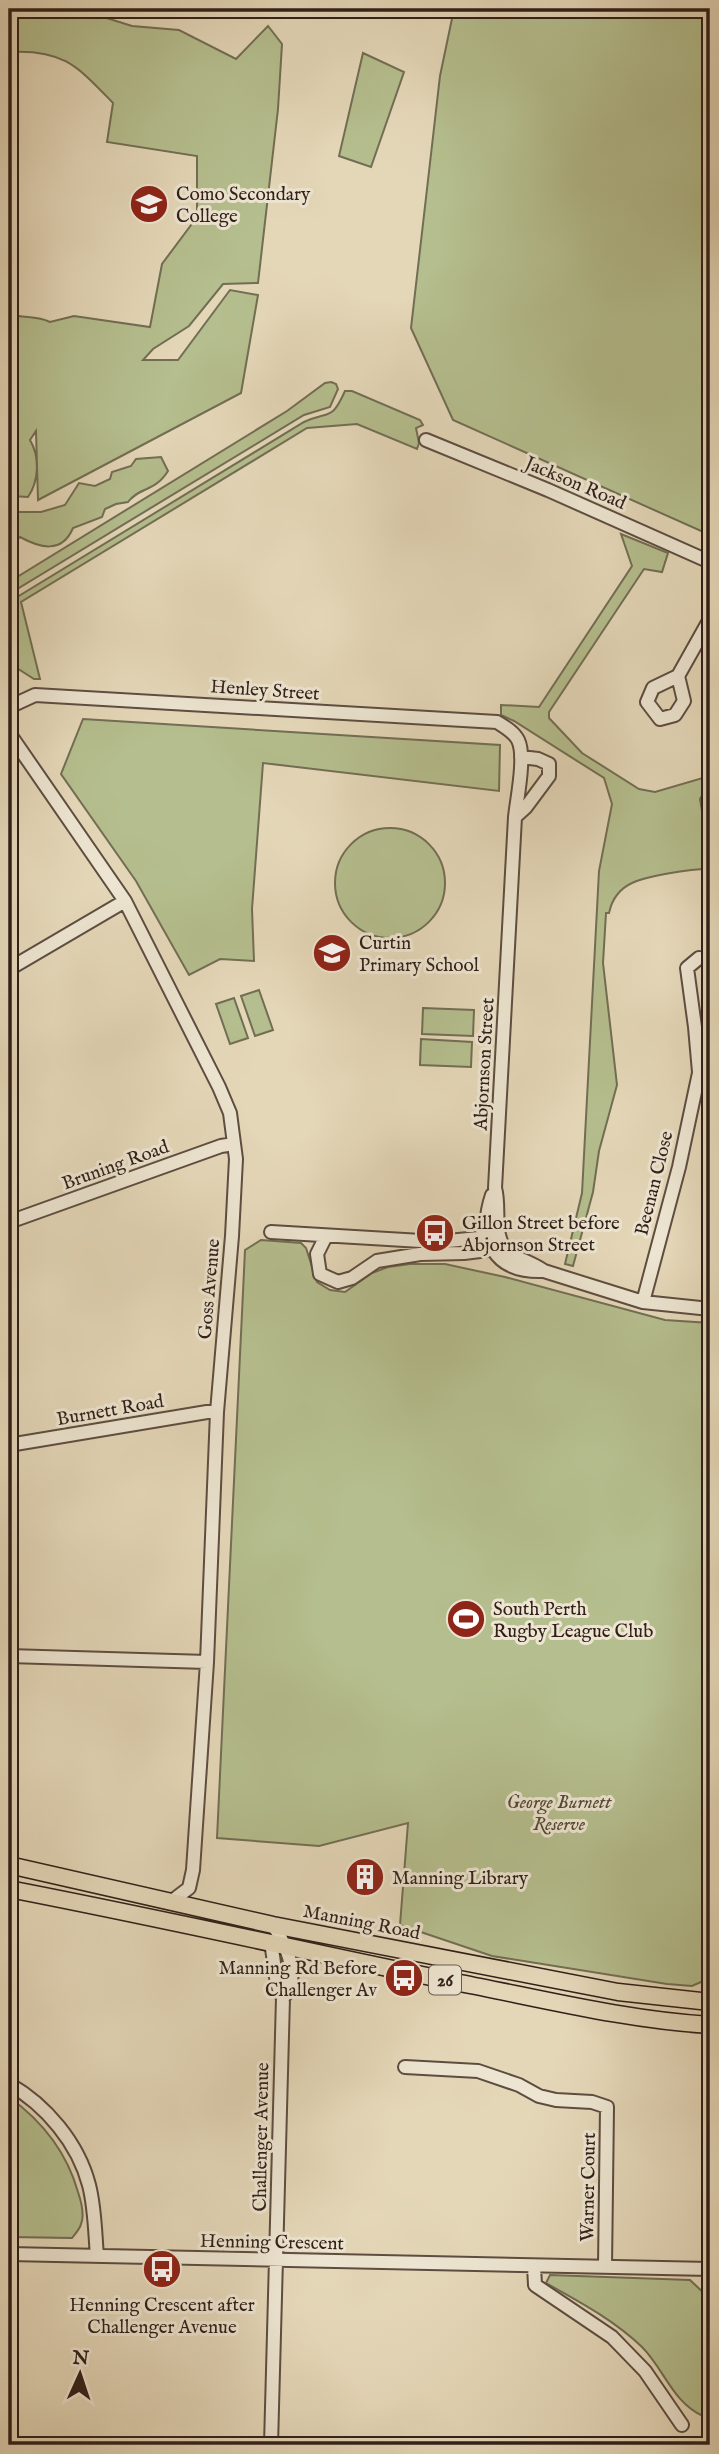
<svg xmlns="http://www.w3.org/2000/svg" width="719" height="2454" font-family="'IM FELL English',serif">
  <rect width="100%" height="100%" fill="#e4d7b8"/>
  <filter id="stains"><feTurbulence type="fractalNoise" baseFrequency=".00286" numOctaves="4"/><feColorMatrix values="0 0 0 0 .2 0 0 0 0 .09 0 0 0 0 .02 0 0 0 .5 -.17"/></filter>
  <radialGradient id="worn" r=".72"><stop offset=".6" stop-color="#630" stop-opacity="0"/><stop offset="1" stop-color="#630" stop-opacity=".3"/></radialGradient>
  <path fill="#b5be8e" stroke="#726e54" stroke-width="2" d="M9 9H78L132 26 179 30 236 59 268 26 282 44 278 109 258 283 223 284 189 326 153 349 143 360H178L230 290 258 295 241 393 38 500 36 431 30 440C40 457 39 481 28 497L12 496 9 493V314C25 319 35 315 50 322L74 316 150 327 162 264 197 217V156L107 142 113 103C78 67 64 49 9 52Z
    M454 9H710V535L453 420 411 328 440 76Z
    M363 53 404 72 371 167 339 156Z
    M331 382 336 384 338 389 330 407 304 415 9 594V582L287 411 325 383Z
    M345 391H352L420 420 423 425 416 428 419 443 417 449 357 424 307 428 21 602 40 679H34L9 663V602L304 422C330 410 331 422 345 391Z
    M161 457 168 471C155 492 139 487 128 502L116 504 105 509 102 517 73 528C62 554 40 548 20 537L13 543 9 540V512H41L65 505 79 483 95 486 110 479 112 472 131 466 136 459Z
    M621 534 668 553 662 572 644 569 549 712V718L582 753 639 789 655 792 703 778 710 767V783L700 799 705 829 710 834V869C695 868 646 876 632 883 619 889 612 899 609 913H606L603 963 617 1085 599 1151 593 1192 573 1266 565 1264 582 1193 599 871 612 804 604 778 514 721 501 715V705L539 707 632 566Z
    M83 719 500 745 499 791 263 763 252 909 254 961 220 959 189 975 136 881 61 774Z
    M335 883a55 55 0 1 1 110 0a55 55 0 1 1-110 0Z
    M259 990 273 1030 255 1036 241 996Z
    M234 998 248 1038 230 1044 216 1004Z
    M423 1008 474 1010 473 1036 422 1034Z
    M421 1039 472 1042 471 1067 420 1065Z
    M261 1240 301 1243 306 1248 317 1282 330 1290 345 1292 372 1273 388 1267 410 1264H445L505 1277 665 1320 710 1323V1978L692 1986 667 1984 492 1956 400 1925 408 1823 319 1846 217 1838 245 1250Z
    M9 2097C42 2121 67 2153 78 2192 81 2201 85 2215 81 2224 80 2229 75 2234 72 2238L9 2237Z
    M550 2275 690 2280 708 2297 703 2416C673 2403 664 2369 642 2347 614 2320 580 2302 546 2283Z"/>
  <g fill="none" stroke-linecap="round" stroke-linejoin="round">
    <g stroke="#5d4d41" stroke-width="16">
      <path id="minor" d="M426 440 548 490 710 562
        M678 676 684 701 675 715 660 719 647 702 653 688 678 676 710 619
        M9 707 35 695 497 722C505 727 514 732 518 740 526 756 517 798 515 817L495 1188C501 1208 491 1238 509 1252 520 1260 533 1263 544 1271L643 1302 710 1309
        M9 733 125 901 219 1087 230 1113 236 1159 232 1236 217 1412 207 1662 193 1870 189 1888 172 1901
        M515 817 526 807 549 776V764L538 759 521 757
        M9 969 125 901
        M699 1072 695 1027 687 968 699 958 710 960
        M492 1195C477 1240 494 1273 544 1271
        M9 1222 221 1146 234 1144
        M271 1232 438 1242 499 1236
        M326 1236 317 1254 320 1274 338 1282 352 1278 377 1261 420 1254 464 1253 504 1248
        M643 1302 679 1167 699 1073 710 1051
        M9 1445 207 1412H217
        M9 1656 207 1662
        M273 1925C286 1945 302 1976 283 1998
        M405 2067 478 2071 519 2085 539 2096 556 2100 592 2102 607 2107 605 2267
        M9 2084C46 2105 78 2143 89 2185 95 2208 95 2233 97 2256
        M9 2254 710 2269
        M534 2266 535 2285 612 2337 645 2371 682 2425
        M271 2445 283 1998C274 1983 275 1961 271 1944"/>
    </g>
    <g stroke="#301f19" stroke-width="19">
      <path id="major" d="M9 1865 273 1925 618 1992 710 2002
        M9 1889C160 1918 309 1952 460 1983 543 1999 626 2020 710 2025"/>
    </g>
    <use href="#minor" stroke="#ede5d1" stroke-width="12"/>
    <use href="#major" stroke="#e4d7b8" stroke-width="16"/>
  </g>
  <defs>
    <g id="school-disc" transform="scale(2.0125)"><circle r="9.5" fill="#8f2418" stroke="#ede5d1"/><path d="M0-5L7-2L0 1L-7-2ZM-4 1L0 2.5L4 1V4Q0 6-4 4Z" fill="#fff"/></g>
    <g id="bus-disc" transform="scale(2.0125)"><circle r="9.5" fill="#8f2418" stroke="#ede5d1"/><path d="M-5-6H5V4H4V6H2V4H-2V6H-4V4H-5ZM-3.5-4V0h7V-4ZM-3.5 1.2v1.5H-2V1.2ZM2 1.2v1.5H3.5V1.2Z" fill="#fff"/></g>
    <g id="stadium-disc" transform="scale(2.0125)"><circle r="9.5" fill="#8f2418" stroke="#ede5d1"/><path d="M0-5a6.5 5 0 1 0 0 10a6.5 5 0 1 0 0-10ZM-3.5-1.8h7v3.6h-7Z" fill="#fff"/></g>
    <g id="building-disc" transform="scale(2.0125)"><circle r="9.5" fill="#8f2418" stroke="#ede5d1"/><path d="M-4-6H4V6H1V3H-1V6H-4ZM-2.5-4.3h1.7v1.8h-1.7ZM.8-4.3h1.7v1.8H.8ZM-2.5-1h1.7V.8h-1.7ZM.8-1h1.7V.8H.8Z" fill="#fff"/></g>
  </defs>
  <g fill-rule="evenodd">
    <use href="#school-disc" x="149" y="204"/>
    <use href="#school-disc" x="332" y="953"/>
    <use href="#bus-disc" x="435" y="1233"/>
    <use href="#stadium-disc" x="466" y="1619"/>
    <use href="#building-disc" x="365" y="1877"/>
    <use href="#bus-disc" x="404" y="1978"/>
    <use href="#bus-disc" x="162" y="2269"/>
  </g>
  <g text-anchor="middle" stroke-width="6" stroke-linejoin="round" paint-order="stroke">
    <rect fill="#ede5d1" stroke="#695a50" stroke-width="2" x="429" y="1965.5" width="32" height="29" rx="5"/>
    <g font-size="18" font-weight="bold" fill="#301f19">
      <text x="445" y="1986">26</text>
    </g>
    <g font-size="19" fill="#301f19" stroke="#ede5d1" text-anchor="start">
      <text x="176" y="200">Como Secondary<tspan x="176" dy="22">College</tspan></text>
      <text x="359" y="949">Curtin<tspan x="359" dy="22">Primary School</tspan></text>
      <text x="462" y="1229">Gillon Street before<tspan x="462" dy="22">Abjornson Street</tspan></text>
      <text x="493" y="1615">South Perth<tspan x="493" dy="22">Rugby League Club</tspan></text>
      <text x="392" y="1884">Manning Library</text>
      <text x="377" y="1974" text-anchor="end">Manning Rd Before<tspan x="377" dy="22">Challenger Av</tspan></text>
      <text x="162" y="2311" text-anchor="middle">Henning Crescent after<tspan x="162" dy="22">Challenger Avenue</tspan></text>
    </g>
    <g font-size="19" fill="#301f19" stroke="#ede5d1">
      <text transform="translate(576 482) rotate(23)" y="7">Jackson Road</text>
      <text transform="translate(265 689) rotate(4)" y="7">Henley Street</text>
      <text transform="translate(483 1064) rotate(-87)" y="7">Abjornson Street</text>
      <text transform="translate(115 1164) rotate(-20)" y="7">Bruning Road</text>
      <text transform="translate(653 1183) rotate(-76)" y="7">Beenan Close</text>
      <text transform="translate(208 1289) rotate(-85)" y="7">Goss Avenue</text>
      <text transform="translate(110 1409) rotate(-10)" y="7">Burnett Road</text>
      <text transform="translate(362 1921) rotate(11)" y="7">Manning Road</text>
      <text transform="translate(260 2137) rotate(-89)" y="7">Challenger Avenue</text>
      <text transform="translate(587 2187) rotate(-89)" y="7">Warner Court</text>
      <text transform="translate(272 2241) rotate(1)" y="7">Henning Crescent</text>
    </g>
    <g font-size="19" font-style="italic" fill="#514736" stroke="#ede5d1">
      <text x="559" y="1808">George Burnett<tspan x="559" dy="22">Reserve</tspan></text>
    </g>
  </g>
  <rect width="719" height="2454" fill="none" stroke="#e4d7b8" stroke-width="35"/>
  <rect x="10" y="10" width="698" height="2433" fill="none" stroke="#301f19" stroke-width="3.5"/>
  <rect x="18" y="18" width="684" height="2419" fill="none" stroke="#301f19" stroke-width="2"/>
  <g transform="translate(80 2374) rotate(3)" stroke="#ede5d1" stroke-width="5" paint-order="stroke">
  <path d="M0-5L12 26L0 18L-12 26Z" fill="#301f19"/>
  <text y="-10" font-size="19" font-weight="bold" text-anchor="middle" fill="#301f19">N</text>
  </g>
  <rect width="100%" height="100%" filter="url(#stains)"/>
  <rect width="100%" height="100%" fill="url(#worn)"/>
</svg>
